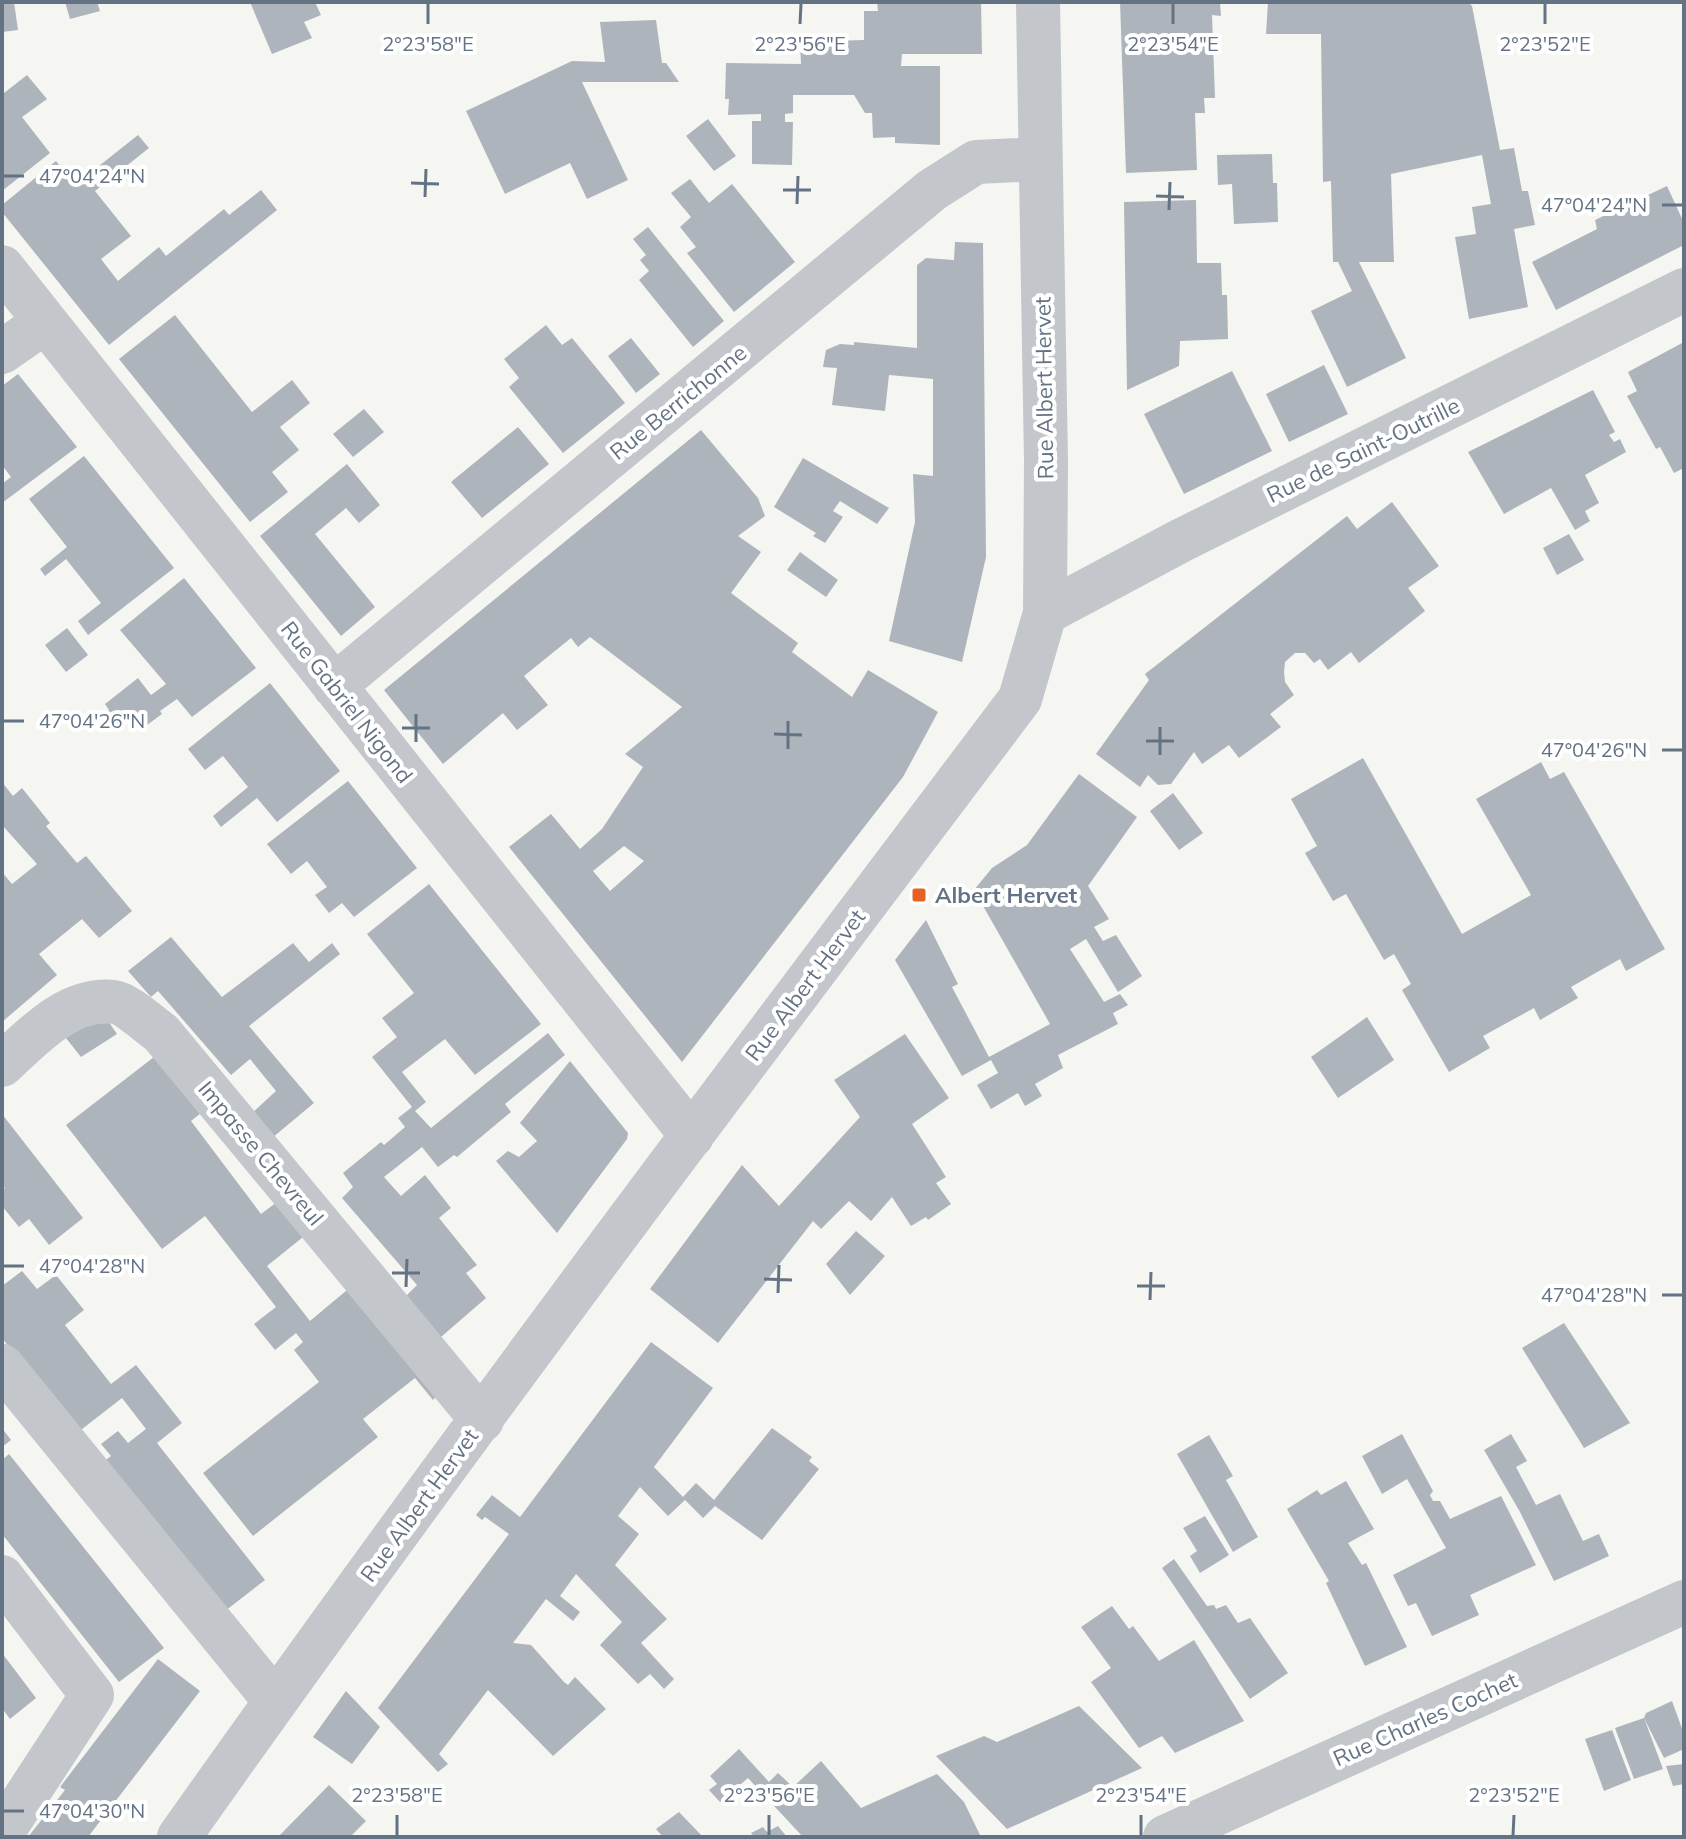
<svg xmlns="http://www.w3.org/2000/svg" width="1686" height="1839" font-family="Mulish,sans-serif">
  <rect width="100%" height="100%" fill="#f5f6f2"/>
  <path fill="#aeb4bb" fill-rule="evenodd" d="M2 2H14L18 30 2 32Z
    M65 2H97L100 11 70 19Z
    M250 2H315L321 15 304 22 312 38 272 54Z
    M877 2H981L982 54H902L901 66H940V145L895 143V137L873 138 872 113H865L854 95H793V113L785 114V122H793L792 165 752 164V121H761V114L728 115 729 99H725L726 63 801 64 800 42 864 40V11H878Z
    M1120 2 1220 3 1221 16 1212 15 1215 98H1204L1205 113H1195L1197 170 1126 173Z
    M1268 2H1468L1472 6 1500 150 1514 148 1522 191H1528L1535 225 1514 229 1528 307 1469 319 1455 237 1476 234 1472 207 1491 204 1482 155 1391 174 1394 262H1359L1406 358 1347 387 1311 311 1352 291 1338 262H1333L1331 181 1323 182 1321 34H1266Z
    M656 20 662 63H666L679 82H582L628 180 587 199 570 163 505 194 466 111 572 61 605 62 600 22Z
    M27 75 47 99 22 117 50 153 2 191V91L4 93Z
    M708 119 736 156 714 171 686 136Z
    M138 135 149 148 95 191 131 236 101 259 118 281 159 247 166 256 224 209 229 215 261 190 277 210 109 345 2 212V205L56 161 75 185Z
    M1272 154 1273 183H1277L1278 222 1234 224 1232 184 1218 185 1217 155Z
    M690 179 709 203 732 184 795 262 734 312 687 253 696 247 680 227 691 217 671 193Z
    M1667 186 1684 223V245L1556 310 1532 262 1597 229 1595 220Z
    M1196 200 1197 263H1221L1222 295H1227L1228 339 1180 341 1179 366 1127 390 1124 202Z
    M648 227 724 321 693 347 639 280 649 271 640 260 646 255 633 239Z
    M955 242 983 243 986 557 962 662 889 641 915 522 913 474 933 476V379L889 375 885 411 832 405 837 368 823 367 826 350 840 344 854 345V342L917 348V265L926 258 954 260Z
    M175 315 252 412 292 380 310 403 280 427 299 450 272 472 288 492 250 522 119 359Z
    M546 325 562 345 572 338 625 403 563 453 509 387 519 378 504 359Z
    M631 338 660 374 636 393 608 356Z
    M1684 342V468L1674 473 1660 447 1656 449 1627 396 1637 391 1628 372Z
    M1324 365 1348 414 1289 442 1266 394Z
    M1232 371 1272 451 1184 494 1144 414Z
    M18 374 77 447 2 503V484L11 477 2 465V386Z
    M1593 390 1615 432 1609 435 1614 442 1620 439 1626 452 1585 475 1599 503 1585 511 1590 521 1575 530 1551 488 1504 514 1468 452Z
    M364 409 384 432 353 457 333 434Z
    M518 427 549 464 482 518 451 482Z
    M701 430 758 498 765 516 738 536 761 552 731 593 798 643 792 652 852 697 868 670 938 712 903 777 682 1062 509 847 551 814 580 849 602 829 643 767 625 754 682 707 590 637 578 647 571 638 524 676 548 705 517 730 503 713 443 764 384 690ZM624 846 644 861 610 891 593 871Z
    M84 456 174 568 88 635 78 621 101 603 66 559 45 576 40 569 67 547 29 499Z
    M803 458 889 508 877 524 840 501 833 511 843 517 825 543 813 536 816 533 774 507Z
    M347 464 380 505 359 523 346 508 315 534 375 607 341 636 260 536Z
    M1392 502 1439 566 1408 588 1425 611 1359 663 1351 652 1328 670 1320 659 1314 663 1305 653H1295L1285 662 1284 672 1285 682 1294 695 1270 714 1281 727 1239 758 1229 745 1202 764 1194 752 1171 784 1158 785 1148 775 1140 787 1096 754 1149 680 1145 674 1347 516 1357 529Z
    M1569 534 1584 560 1557 575 1543 548Z
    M800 552 838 580 826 597 787 570Z
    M184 578 256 668 192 717 177 699 160 711 162 714 143 728 130 712 115 723 112 720 108 725 101 716 109 710 105 704 138 678 151 695 166 684 120 630Z
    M67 628 88 655 66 672 45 645Z
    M270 683 340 771 277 822 257 798 221 827 213 816 248 787 223 756 205 770 188 749Z
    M1363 758 1462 934 1531 895 1476 799 1541 762 1550 779 1564 772 1665 949 1626 971 1620 959 1571 987 1578 998 1540 1020 1534 1008 1483 1036 1490 1048 1449 1072 1402 990 1411 984 1394 954 1384 960 1346 894 1333 901 1305 853 1317 846 1291 799Z
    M1079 774 1137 817 1088 886 1109 919 1094 927 1103 941 1116 935 1142 976 1118 992 1086 939 1070 949 1104 1002 1120 994 1128 1005 1113 1013 1118 1024 1058 1055 1063 1068 1035 1084 1042 1096 1025 1106 1018 1093 991 1109 977 1085 998 1073 991 1060 962 1076 895 960 926 920 958 984 952 987 989 1057 1050 1024 974 890 992 868 1027 845Z
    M348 781 417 868 354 917 342 903 329 913 315 895 327 887 307 861 291 874 267 844Z
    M2 782 13 796 22 788 50 823 46 826 77 863 86 856 132 911 99 938 82 919 39 954 57 975 2 1022V872L12 884 37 864 2 825Z
    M1173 793 1203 833 1179 850 1150 811Z
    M429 884 541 1024 475 1075 445 1039 402 1072 426 1102 415 1111 431 1128 548 1033 565 1055 505 1104 511 1112 457 1157 454 1155 438 1167 422 1147 384 1177 401 1196 425 1175 451 1208 439 1218 477 1265 466 1273 486 1298 441 1337 406 1296 417 1285 342 1198 353 1187 343 1173 381 1142 384 1145 405 1127 398 1118 412 1107 372 1057 397 1037 382 1018 414 993 367 934Z
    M171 937 222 997 293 943 309 962 332 943 340 954 249 1026 314 1103 272 1138 251 1114 276 1091 250 1059 231 1075 158 991 151 997 128 971Z
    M1367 1017 1394 1060 1338 1098 1311 1057Z
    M106 1018 117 1034 81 1057 62 1033Z
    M905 1034 949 1098 912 1124 946 1177 936 1183 951 1204 928 1220 926 1217 911 1226 892 1197 871 1221 849 1201 821 1229 813 1221 718 1343 650 1289 742 1165 779 1206 860 1117 834 1080Z
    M163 1050 207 1108 191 1121 261 1214 281 1199 308 1233 267 1266 310 1321 353 1285 446 1384 433 1400 415 1378 363 1419 378 1437 253 1536 203 1473 319 1382 294 1350 303 1342 296 1333 275 1350 254 1324 276 1307 205 1216 162 1249 66 1125Z
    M570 1061 628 1133 627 1139 557 1233 496 1161 508 1151 519 1157 537 1141 520 1123Z
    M2 1114 83 1218 49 1245 29 1219 19 1227 2 1206V1190L5 1188 2 1184Z
    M856 1231 885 1256 850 1295 826 1264Z
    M22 1271 37 1289 56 1275 84 1310 65 1325 111 1384 136 1365 182 1423 157 1443 265 1580 216 1618 98 1466 111 1456 101 1444 118 1431 128 1443 146 1429 122 1398 77 1433 2 1338V1286Z
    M1564 1323 1630 1423 1584 1448 1522 1348Z
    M651 1342 713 1388 654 1467 683 1497 696 1483 714 1500 772 1428 812 1457 809 1461 819 1469 762 1540 715 1506 703 1518 685 1500 668 1516 640 1487 618 1516 639 1534 615 1565 667 1619 641 1643 674 1679 664 1689 650 1674 638 1684 600 1645 622 1622 576 1574 560 1596 580 1612 573 1621 546 1599 513 1643 531 1645 564 1682 568 1685 575 1677 606 1709 553 1756 488 1690 439 1754 448 1764 438 1772 378 1708 509 1534 485 1517 482 1520 476 1515 492 1495 520 1517Z
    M2 1428 11 1440 2 1447Z
    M1402 1434 1433 1491 1430 1495 1433 1501H1440L1450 1519 1501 1496 1536 1565 1470 1595 1479 1615 1432 1636 1416 1603 1408 1606 1393 1575 1446 1548 1407 1479 1382 1494 1362 1456Z
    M1511 1434 1527 1461 1516 1467 1536 1505 1560 1494 1583 1541 1599 1534 1609 1556 1554 1581 1520 1512 1484 1450Z
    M1209 1435 1233 1476 1226 1480 1258 1537 1233 1552 1177 1454Z
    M9 1454 164 1648 119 1682 2 1534V1460Z
    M1346 1481 1374 1529 1348 1543 1362 1565 1366 1563 1407 1647 1365 1666 1326 1583 1329 1581 1287 1509 1317 1490 1321 1495Z
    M1205 1516 1229 1555 1200 1573 1190 1556 1197 1551 1183 1528Z
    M1174 1559 1207 1606 1214 1605 1216 1609 1226 1605 1238 1623 1250 1618 1288 1673 1250 1699 1162 1568Z
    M1112 1606 1129 1629 1133 1626 1159 1661 1194 1640 1244 1721 1175 1753 1162 1736 1139 1748 1091 1682 1111 1668 1081 1627Z
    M2 1653 36 1698 10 1719 2 1708Z
    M158 1659 200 1691 88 1837H28L65 1790 60 1787Z
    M346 1691 380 1727 352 1764 313 1737Z
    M1672 1701 1684 1734V1749L1664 1758 1644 1718 1646 1713Z
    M1079 1706 1142 1768 1007 1829 936 1756 984 1736 997 1742Z
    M1644 1718 1663 1769 1634 1779 1615 1728Z
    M1612 1730 1631 1780 1604 1791 1585 1739Z
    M739 1749 769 1782 778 1773 793 1787 821 1761 861 1808 937 1774 964 1802 981 1837H803L748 1778 720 1802 709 1790 717 1784 710 1776Z
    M1684 1764V1784L1673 1786 1666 1766Z
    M329 1785 366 1821 350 1837H278Z
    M679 1812 703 1837H663L656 1829Z
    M778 1826 787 1837H754L751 1833 763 1827 767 1832Z"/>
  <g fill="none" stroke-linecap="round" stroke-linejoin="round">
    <path stroke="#c3c6ca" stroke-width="44" d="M2 267 692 1136
      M2 352 45 322
      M1045 613 1180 541 1684 290
      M334 686 932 190 976 162 1040 159
      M2 1065C32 1037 68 997 114 1002 125 1003 150 1025 161 1033L482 1420
      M2 1366 275 1701
      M2 1577 92 1695 2 1833
      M179 1837C451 1452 736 1075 1020 699L1045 613 1046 461 1038 2
      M1165 1837 1684 1602"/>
  </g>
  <path fill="none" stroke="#647384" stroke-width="3" d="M428 24V4M800 24 801 4M1173 24V4M1545 24V4M4 176H24M411 183 439 184M783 190H811M1156 196 1184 197M425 197 426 169M797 204 798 176M1662 205H1682M1169 210 1170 182M4 721H24M402 728H430M774 734 802 735M1146 741H1174M416 742V714M788 749V721M1662 750H1682M1160 755V727M4 1266H24M392 1273H420M764 1279 792 1280M1137 1286H1165M406 1287 407 1259M778 1293 779 1265M1662 1295H1682M1150 1300 1151 1272M4 1811H24M397 1835V1815M769 1835V1815M1141 1835V1815M1513 1835 1514 1815"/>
  <rect fill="#e56023" stroke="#fff" stroke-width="3" x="911" y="887" width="16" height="16" rx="4"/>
  <g text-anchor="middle" stroke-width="8" stroke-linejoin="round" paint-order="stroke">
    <g font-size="22" fill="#647384" stroke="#fff">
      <text transform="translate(1044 388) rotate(-91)" y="8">Rue Albert Hervet</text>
      <text transform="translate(678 402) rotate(-39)" y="8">Rue Berrichonne</text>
      <text transform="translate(1363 450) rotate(-26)" y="8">Rue de Saint-Outrille</text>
      <text transform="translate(347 702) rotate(52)" y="8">Rue Gabriel Nigond</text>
      <text transform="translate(805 985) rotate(-53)" y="8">Rue Albert Hervet</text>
      <text transform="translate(261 1153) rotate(50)" y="8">Impasse Chevreul</text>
      <text transform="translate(419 1505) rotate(-54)" y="8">Rue Albert Hervet</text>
      <text transform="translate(1425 1719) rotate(-24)" y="8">Rue Charles Cochet</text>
    </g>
    <g font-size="22" font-weight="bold" fill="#647384" stroke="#fff" text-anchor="start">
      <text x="935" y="903">Albert Hervet</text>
    </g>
  </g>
  <g font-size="20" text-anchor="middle" fill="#647384" stroke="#fff" stroke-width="8" stroke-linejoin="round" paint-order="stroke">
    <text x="428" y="51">2°23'58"E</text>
    <text x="800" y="51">2°23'56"E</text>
    <text x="1173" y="51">2°23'54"E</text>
    <text x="1545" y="51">2°23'52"E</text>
    <text x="92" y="183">47°04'24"N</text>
    <text x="1594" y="212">47°04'24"N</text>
    <text x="92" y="728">47°04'26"N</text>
    <text x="1594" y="757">47°04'26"N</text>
    <text x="92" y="1273">47°04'28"N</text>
    <text x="1594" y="1302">47°04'28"N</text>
    <text x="397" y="1802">2°23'58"E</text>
    <text x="769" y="1802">2°23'56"E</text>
    <text x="1141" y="1802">2°23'54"E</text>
    <text x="1514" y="1802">2°23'52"E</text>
    <text x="92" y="1818">47°04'30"N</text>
  </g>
  <rect width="1686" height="1839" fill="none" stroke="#647384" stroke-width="8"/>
</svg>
